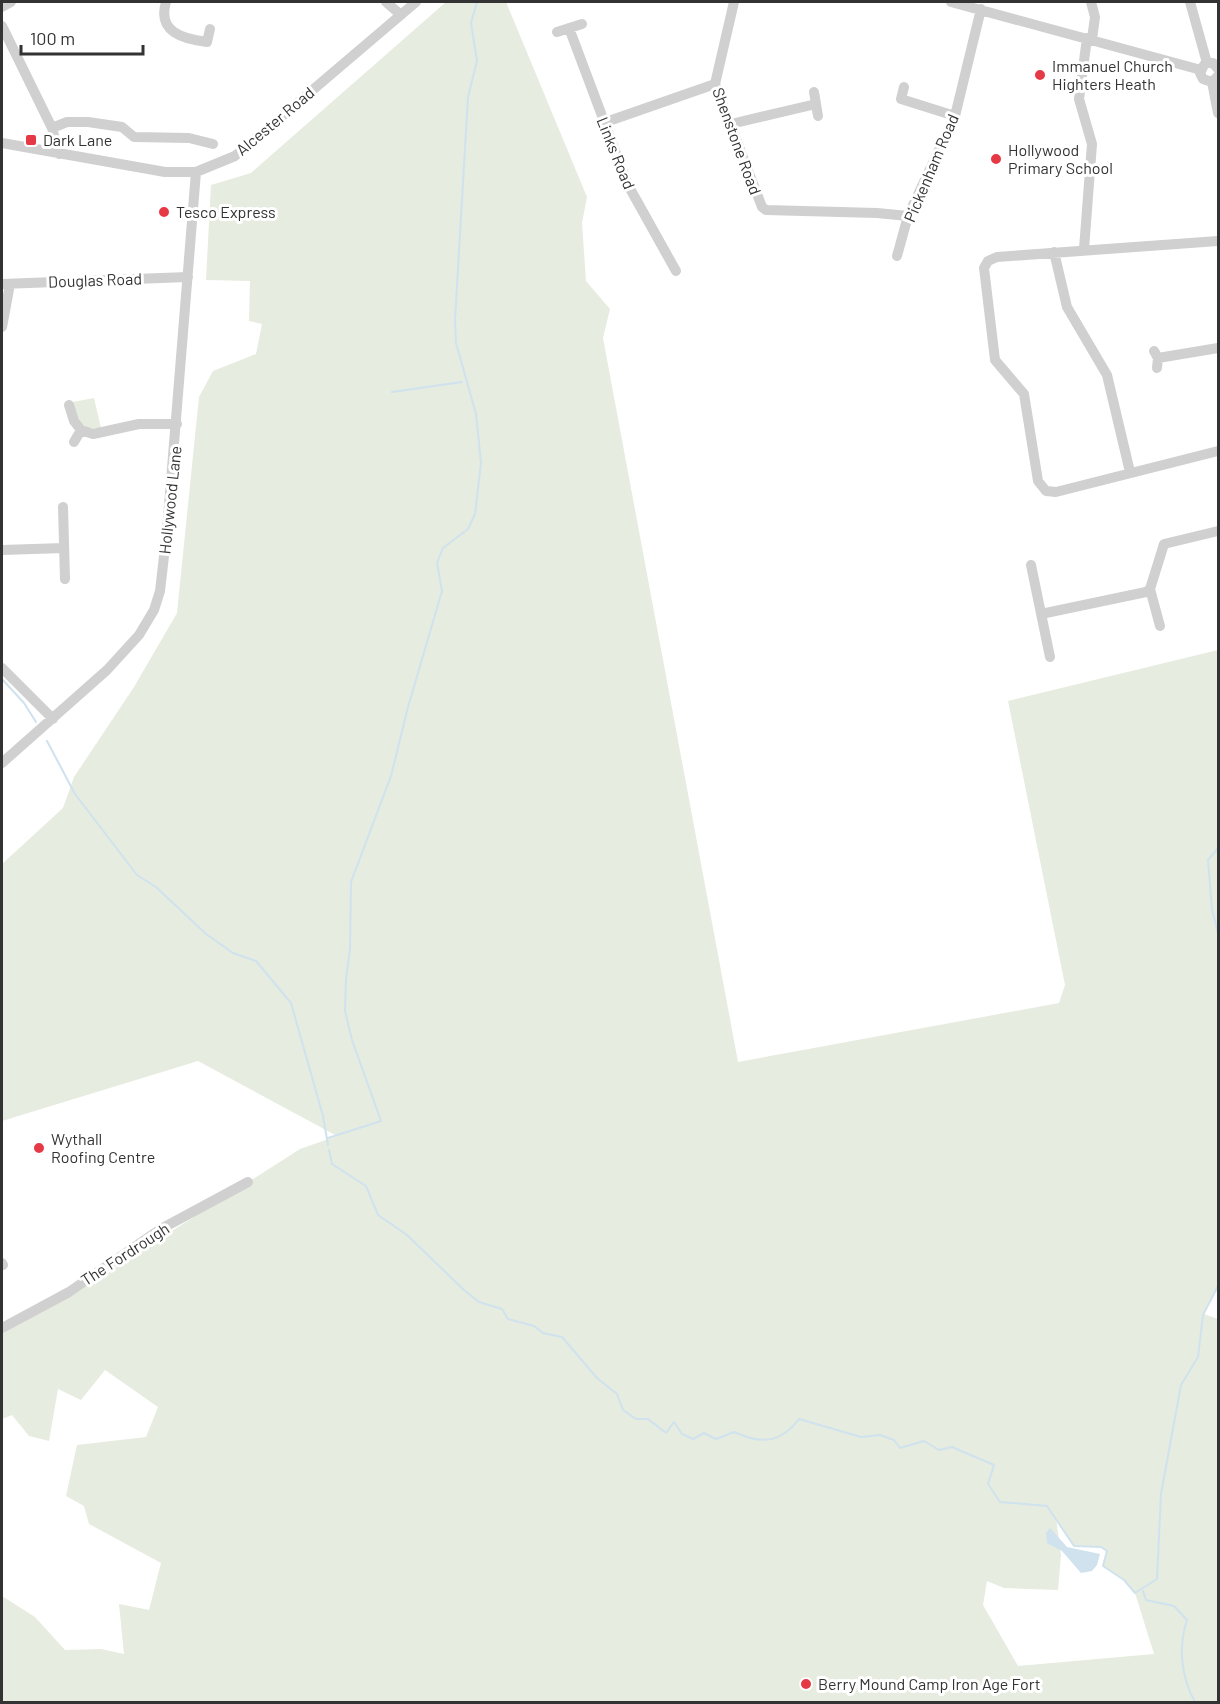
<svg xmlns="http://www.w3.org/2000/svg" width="1220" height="1704" font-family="Barlow,sans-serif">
  <rect width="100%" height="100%" fill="#fff"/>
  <path fill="#e6ecdf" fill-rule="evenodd" d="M446 2H506L587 197 582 223 586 281 610 309 603 338 738 1062 1059 1003 1065 985 1008 701 1218 650V1286L1204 1314 1218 1319V1702H2V1596L35 1617 65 1650 101 1649 124 1654 119 1604 149 1610 161 1563 89 1524 84 1506 66 1496 77 1445 146 1437 158 1407 105 1370 81 1400 58 1389 49 1441 29 1436 12 1415 2 1419V1334L100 1277 300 1149 337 1136 198 1061 2 1121V864L63 808 74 777 134 687 177 613 199 397 213 371 256 354 262 324 249 321 250 281 206 280 211 185 251 173ZM1056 1518 1074 1546 1101 1547 1107 1551 1103 1566 1124 1580 1135 1593 1154 1654 1018 1666 983 1605 987 1581 1004 1588 1058 1590 1061 1555Z
    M94 398 101 428C81 431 77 419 73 402Z"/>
  <path fill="#cfe2ee" d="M1050 1528 1067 1547 1100 1554 1097 1565 1092 1571 1081 1573 1062 1551 1047 1543 1046 1533Z"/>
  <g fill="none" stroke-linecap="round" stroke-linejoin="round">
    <path stroke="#cfe2ee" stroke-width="2" d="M392 392 462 382
      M2 679 24 703 36 722
      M47 741 75 794 137 875 156 887 206 934 233 953 256 961 291 1003 323 1116 328 1145
      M1218 848 1208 860 1212 909 1218 933
      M328 1138 381 1121 352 1040 345 1011 346 979 350 949 351 882 391 776 408 707 442 591 437 563 443 548 468 529 475 514 481 463 476 414 456 343 455 320 468 97 477 61 471 23 477 2
      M329 1150 332 1164 366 1186 378 1215 407 1235 464 1290 479 1302 502 1309 508 1319 534 1326 543 1333 562 1337 597 1378 617 1394 623 1410 636 1419H648L666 1433 674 1422 682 1434 693 1439 704 1433 716 1439 734 1432C760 1444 780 1444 799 1419L861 1437 880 1435 894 1440 900 1448 924 1441 939 1450 952 1447 994 1465 988 1484 1000 1502 1047 1506 1074 1546 1101 1547 1107 1551 1103 1566 1124 1580 1135 1593 1157 1579 1161 1494 1181 1385 1198 1357 1203 1315 1218 1286
      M1143 1591 1146 1600 1174 1606 1187 1620C1178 1647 1181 1677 1195 1702"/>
    <path stroke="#d0d0d0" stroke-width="10" d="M166 2C157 32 183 39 207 42L210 29
      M386 2 401 15
      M734 2 715 84 762 207 766 210 877 213 908 216
      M951 2 1201 70
      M1091 2 1095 17 1092 39
      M1190 2 1207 63
      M2 7 11 2
      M2 26 52 128 59 154
      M569 28 628 185 676 271
      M557 32 582 24
      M1207 63H1213L1218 69
      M1204 65 1200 73 1203 79 1212 82 1218 76
      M1212 82 1218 113
      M904 87 901 99 955 116
      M814 92 818 116
      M603 123 715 84
      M731 124 816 104
      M52 128 67 122H88L122 127 134 137 189 138 213 144
      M2 143 165 172H196L235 156 416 2
      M1218 241 997 257 988 261 984 268 995 360 1024 394 1038 481 1046 491 1056 492 1218 451
      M1084 249 1092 144 1079 99 1087 38
      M1054 252 1067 307 1107 375 1130 472
      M897 256 908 216 955 116 981 9
      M2 284 188 277
      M2 327 10 284
      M1154 351 1158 358 1157 368
      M1158 358 1218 348
      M69 405 74 421 81 430 93 434 139 424H177
      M74 442 81 430
      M63 507 65 579
      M2 550 64 548
      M1031 565 1050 657
      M1150 589 1160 626
      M1041 614 1146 592 1150 589 1164 544 1218 531
      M2 668 53 719
      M2 763 107 670 139 635 154 610 160 591 167 530 196 172
      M2 1263 3 1265
      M2 1328 69 1292 159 1230 248 1182"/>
  </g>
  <g fill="#e63946" stroke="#fff" stroke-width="2">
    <circle cx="1040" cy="75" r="6"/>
    <rect x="25" y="134" width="12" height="12" rx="3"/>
    <circle cx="996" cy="159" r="6"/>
    <circle cx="164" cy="212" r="6"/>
    <circle cx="39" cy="1148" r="6"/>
    <circle cx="806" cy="1684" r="6"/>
  </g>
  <g text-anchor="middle" stroke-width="6" stroke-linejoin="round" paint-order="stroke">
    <g font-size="16" fill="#333" stroke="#fff" text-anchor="start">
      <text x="1052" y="72">Immanuel Church<tspan x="1052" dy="18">Highters Heath</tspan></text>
      <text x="43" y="146">Dark Lane</text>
      <text x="1008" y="156">Hollywood<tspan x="1008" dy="18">Primary School</tspan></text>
      <text x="176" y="218">Tesco Express</text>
      <text x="51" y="1145">Wythall<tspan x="51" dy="18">Roofing Centre</tspan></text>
      <text x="818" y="1690">Berry Mound Camp Iron Age Fort</text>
    </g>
    <g font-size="16" fill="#333" stroke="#fff">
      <text transform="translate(275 121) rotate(-40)" y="6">Alcester Road</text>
      <text transform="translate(737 141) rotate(70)" y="6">Shenstone Road</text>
      <text transform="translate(616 153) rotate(68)" y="6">Links Road</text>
      <text transform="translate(931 168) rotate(-67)" y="6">Pickenham Road</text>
      <text transform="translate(95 280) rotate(-2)" y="6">Douglas Road</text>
      <text transform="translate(170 500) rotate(-84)" y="6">Hollywood Lane</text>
      <text transform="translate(125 1254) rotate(-33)" y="6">The Fordrough</text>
    </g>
  </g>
  <rect width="1220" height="1704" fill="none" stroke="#333333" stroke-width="6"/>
  <path d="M21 45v9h122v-9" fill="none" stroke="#333333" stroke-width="3"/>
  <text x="30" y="45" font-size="18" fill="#333333" stroke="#ffffff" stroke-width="4.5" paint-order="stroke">100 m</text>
</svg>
